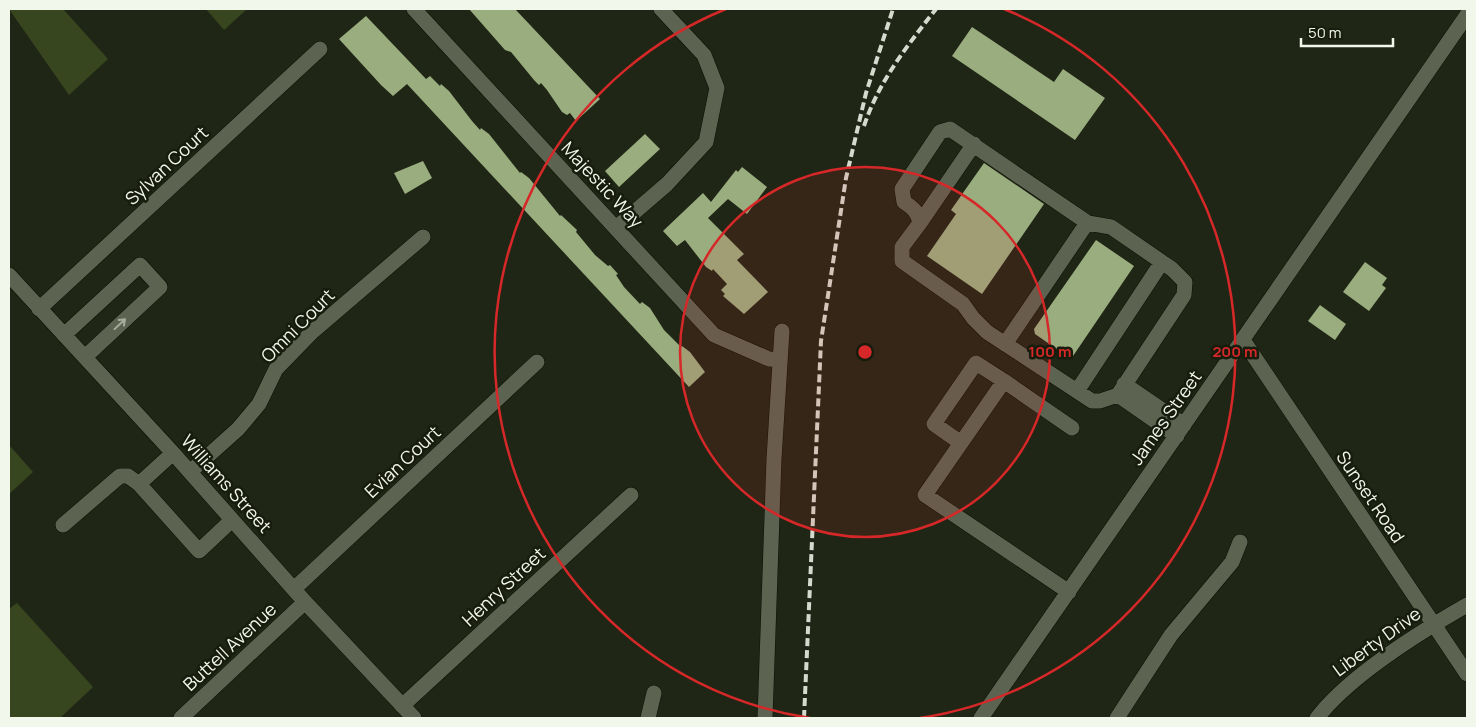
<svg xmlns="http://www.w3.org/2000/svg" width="1476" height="727" font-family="Manrope,sans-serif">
  <rect width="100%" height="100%" fill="#202616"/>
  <path fill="#38461f" d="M9 9H63L108 59 69 95Z
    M206 9H247L224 30Z
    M9 445 33 472 9 494Z
    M17 603 93 687 60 718H9V609Z"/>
  <path fill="#9aad7f" d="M469 9H515L600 99 576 121 570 113 567 115 562 112 547 90 541 83 539 85 534 80 511 52 505 50Z
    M366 16 426 79 430 76 440 86 441 84 449 91 472 121 480 130 481 128 489 134 520 173 521 172 529 178 560 216 561 215 577 230 576 232 595 255 608 266 610 265 618 274 616 275 624 287 640 304 642 302 650 308 664 330 681 347 682 346 690 352 705 372 689 387 407 84 393 96 381 85 339 39Z
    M972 27 1054 82 1063 69 1105 98 1075 140 952 56Z
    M645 134 660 149 619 187 605 171Z
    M423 161 432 178 405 194 394 173Z
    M984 163 1044 204 982 294 927 256 956 214 951 210Z
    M742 167 767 187 747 214 728 199 708 218 744 254 737 260 768 292 744 314 723 296 725 294 721 290 727 284 713 269 712 271 706 267 685 240 677 246 663 231 703 193 711 202 736 170 738 172Z
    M1096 240 1134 266 1071 359 1035 334 1034 329Z
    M1365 262 1387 278 1382 285 1386 288 1369 311 1343 292Z
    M1320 305 1346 324 1335 340 1308 321Z"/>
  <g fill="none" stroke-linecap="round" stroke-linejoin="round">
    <g stroke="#0a0f03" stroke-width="16">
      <path id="minor" d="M414 9 714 335 769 359 780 360
        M950 129 1088 223 1111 227 1172 269 1185 282 1184 295 1118 395 1100 401H1092L987 332 973 318 963 304 902 261V247L920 223C918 212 913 208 904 202L902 189 940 132Z
        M920 223 974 144
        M616 228 667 184 706 142 717 88 704 55 661 9
        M9 275 173 453 305 602 414 718
        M39 309 320 49
        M64 335 140 265 160 287 85 357
        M1243 340 1467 674
        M1005 344 1087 223
        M1004 381 1072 428
        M1124 384 1184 425
        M1077 391 1162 262
        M1118 395 1177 436
        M961 443 934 424 976 363 1004 381 925 495 1069 592
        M173 453 139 484 199 551 232 520
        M190 472 238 429 259 404 276 369 312 332 423 237
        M63 525 120 476H128L139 484
        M295 588 537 362
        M402 706 631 495
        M181 718 305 602
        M648 718 654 693
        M765 718 774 459 782 331
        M981 718 1467 15
        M1117 718 1171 635 1232 562 1240 542
        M1317 718C1350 675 1420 632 1467 605"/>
    </g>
    <use href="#minor" stroke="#5c6351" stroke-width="15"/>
    <path stroke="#d4dace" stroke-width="4" stroke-dasharray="8 4" stroke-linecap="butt" d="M864 126C879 81 907 46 936 9
      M804 718 821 341 846 178 866 93 893 9"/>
  </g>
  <defs><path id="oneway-shaft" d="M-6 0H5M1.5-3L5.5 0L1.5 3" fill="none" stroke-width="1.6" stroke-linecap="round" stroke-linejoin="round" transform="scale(1.25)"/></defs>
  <use stroke="#a7ad9e" href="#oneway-shaft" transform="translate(120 324) rotate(-43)"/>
  <circle cx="865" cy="352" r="185" fill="#d62828" fill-opacity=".12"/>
  <g fill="none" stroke="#d62828" stroke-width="2.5">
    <circle cx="865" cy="352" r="185"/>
    <path d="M810 718A370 370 0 0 1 726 9M1004 9A370 370 0 0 1 920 718"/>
  </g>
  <g text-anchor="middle" stroke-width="5" stroke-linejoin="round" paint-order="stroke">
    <g font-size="18" fill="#f2f7ec" stroke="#171c0d">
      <text transform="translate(167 166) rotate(-43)" y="6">Sylvan Court</text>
      <text transform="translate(602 185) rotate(47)" y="6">Majestic Way</text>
      <text transform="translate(298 326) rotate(-45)" y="6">Omni Court</text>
      <text transform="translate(1166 418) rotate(-55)" y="6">James Street</text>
      <text transform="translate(403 462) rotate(-43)" y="6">Evian Court</text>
      <text transform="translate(226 484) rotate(48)" y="6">Williams Street</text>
      <text transform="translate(1370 497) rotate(56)" y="6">Sunset Road</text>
      <text transform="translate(504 587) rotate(-43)" y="6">Henry Street</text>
      <text transform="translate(1377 642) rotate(-36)" y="6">Liberty Drive</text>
      <text transform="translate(230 647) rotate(-43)" y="6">Buttell Avenue</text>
    </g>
  </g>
  <circle cx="865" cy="352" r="8" fill="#d62828" stroke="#171c0d" stroke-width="2.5"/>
  <g font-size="15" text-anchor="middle" font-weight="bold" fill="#d62828" stroke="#171c0d" stroke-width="5" stroke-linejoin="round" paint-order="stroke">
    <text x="1050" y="357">100 m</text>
    <text x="1235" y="357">200 m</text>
  </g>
  <rect width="1476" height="727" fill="none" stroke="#f2f7ec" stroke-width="20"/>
  <path d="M1301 38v8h92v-8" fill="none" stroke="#f2f7ec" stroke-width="2.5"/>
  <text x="1308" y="38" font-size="15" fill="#f2f7ec" stroke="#171c0d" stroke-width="4" paint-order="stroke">50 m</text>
</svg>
